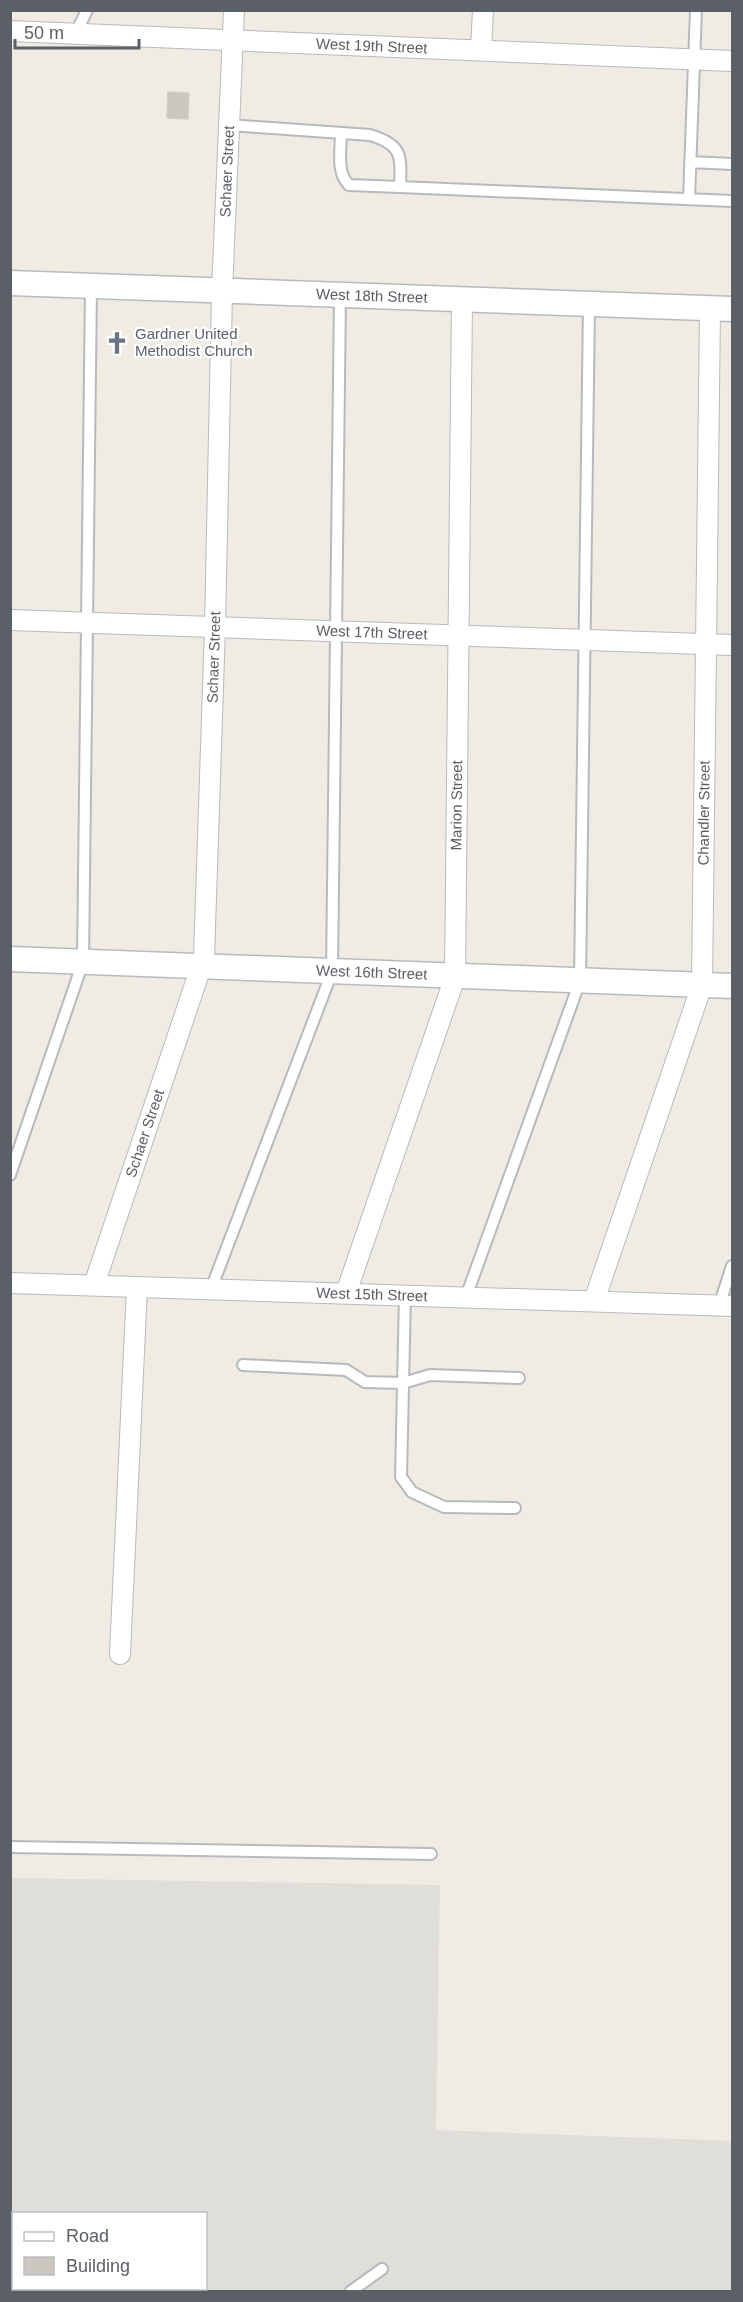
<svg xmlns="http://www.w3.org/2000/svg" width="743" height="2302" font-family="Helvetica,sans-serif">
  <rect width="100%" height="100%" fill="#f0ece3"/>
  <path fill="#e0ded8" fill-rule="evenodd" d="M11 1878 440 1885 436 2130 732 2141V2291L11 2292ZM14 2214H206V2288H14Z"/>
  <path fill="#cbc7c0" stroke="#d5cec1" stroke-width="1.5" d="M168 92 189 93 188 119 167 118Z"/>
  <g fill="none" stroke-linecap="round" stroke-linejoin="round">
    <g stroke="#b6babf" stroke-width="14">
      <path id="service" d="M76 33 87 10
        M229 125 370 135C403 145 401 156 400 187L349 185C336 173 341 150 341 133
        M690 162 732 164
        M400 187 732 201
        M689 199 696 10
        M10 1175 83 962 91 286
        M211 1289 332 972 340 295
        M405 1295 401 1477 412 1492 444 1507 515 1508
        M466 1297 580 981 589 304
        M719 1306 732 1266
        M243 1365 346 1370 365 1382 403 1383 430 1375 519 1378
        M10 1847 431 1854
        M350 2292 382 2269"/>
    </g>
    <g stroke="#b6babf" stroke-width="22">
      <g id="minor">
        <path id="s1" d="M10 31 732 61"/>
        <path d="M481 50 483 10"/>
        <path id="s2" d="M10 620 732 645"/>
        <path id="s3" d="M10 1283 732 1306"/>
        <path id="s4" d="M94 1285 204 958 215 627 222 291 234 10"/>
        <path id="s5" d="M346 1293 455 977 462 299"/>
        <path id="s6" d="M594 1301 702 985 710 309"/>
        <path d="M120 1654 137 1287"/>
      </g>
    </g>
    <g stroke="#b6babf" stroke-width="27">
      <g id="tertiary">
        <path id="s7" d="M10 283 732 309"/>
        <path id="s8" d="M10 959 732 986"/>
      </g>
    </g>
    <use href="#service" stroke="#fff" stroke-width="10"/>
    <use href="#minor" stroke="#fff" stroke-width="20"/>
    <use href="#tertiary" stroke="#fff" stroke-width="24"/>
  </g>
  <defs>
    <g id="church-bare" transform="scale(1.8)"><path d="M-1.2-6h2.4v3.5h3.3v2.4h-3.3V6h-2.4V-.1h-3.3v-2.4h3.3Z" fill="#6b7280" stroke="#fff" stroke-width="2.5" paint-order="stroke"/></g>
  </defs>
  <g fill-rule="evenodd">
    <use href="#church-bare" x="117" y="343"/>
  </g>
  <g text-anchor="middle" stroke-width="4.5" stroke-linejoin="round" paint-order="stroke">
    <g font-size="15" fill="#5b6066" stroke="#fff">
      <text dy="5" stroke="none"><textPath href="#s1" startOffset="362">West 19th Street</textPath></text>
      <text dy="5" stroke="none"><textPath href="#s4" startOffset="1132">Schaer Street</textPath></text>
      <text dy="5" stroke="none"><textPath href="#s7" startOffset="362">West 18th Street</textPath></text>
      <text dy="5" stroke="none"><textPath href="#s2" startOffset="362">West 17th Street</textPath></text>
      <text dy="5" stroke="none"><textPath href="#s4" startOffset="646">Schaer Street</textPath></text>
      <text dy="5" stroke="none"><textPath href="#s5" startOffset="506">Marion Street</textPath></text>
      <text dy="5" stroke="none"><textPath href="#s6" startOffset="506">Chandler Street</textPath></text>
      <text dy="5" stroke="none"><textPath href="#s8" startOffset="362">West 16th Street</textPath></text>
      <text dy="5" stroke="none"><textPath href="#s4" startOffset="160">Schaer Street</textPath></text>
      <text dy="5" stroke="none"><textPath href="#s3" startOffset="362">West 15th Street</textPath></text>
    </g>
    <g font-size="15" fill="#5b616d" stroke="#fff" text-anchor="start">
      <text x="135" y="339">Gardner United<tspan x="135" dy="17">Methodist Church</tspan></text>
    </g>
  </g>
  <rect width="743" height="2302" fill="none" stroke="#5b6066" stroke-width="24"/>
  <rect x="12" y="2212" width="195" height="78" fill="#ffffff" stroke="#bdbfc2" stroke-width="1.5"/>
  <rect x="24" y="2232" width="30" height="9" fill="#ffffff" stroke="#bdbfc2" stroke-width="1.5"/>
  <text x="66" y="2242" font-size="18" fill="#5b6066">Road</text>
  <rect x="24" y="2257" width="30" height="18" fill="#cbc7c0" stroke="#bdbfc2" stroke-width="1.5"/>
  <text x="66" y="2272" font-size="18" fill="#5b6066">Building</text>
  <path d="M15 39v9h124v-9" fill="none" stroke="#5b6066" stroke-width="3"/>
  <text x="24" y="39" font-size="18" fill="#5b6066" stroke="#ffffff" stroke-width="4.5" paint-order="stroke">50 m</text>
</svg>
